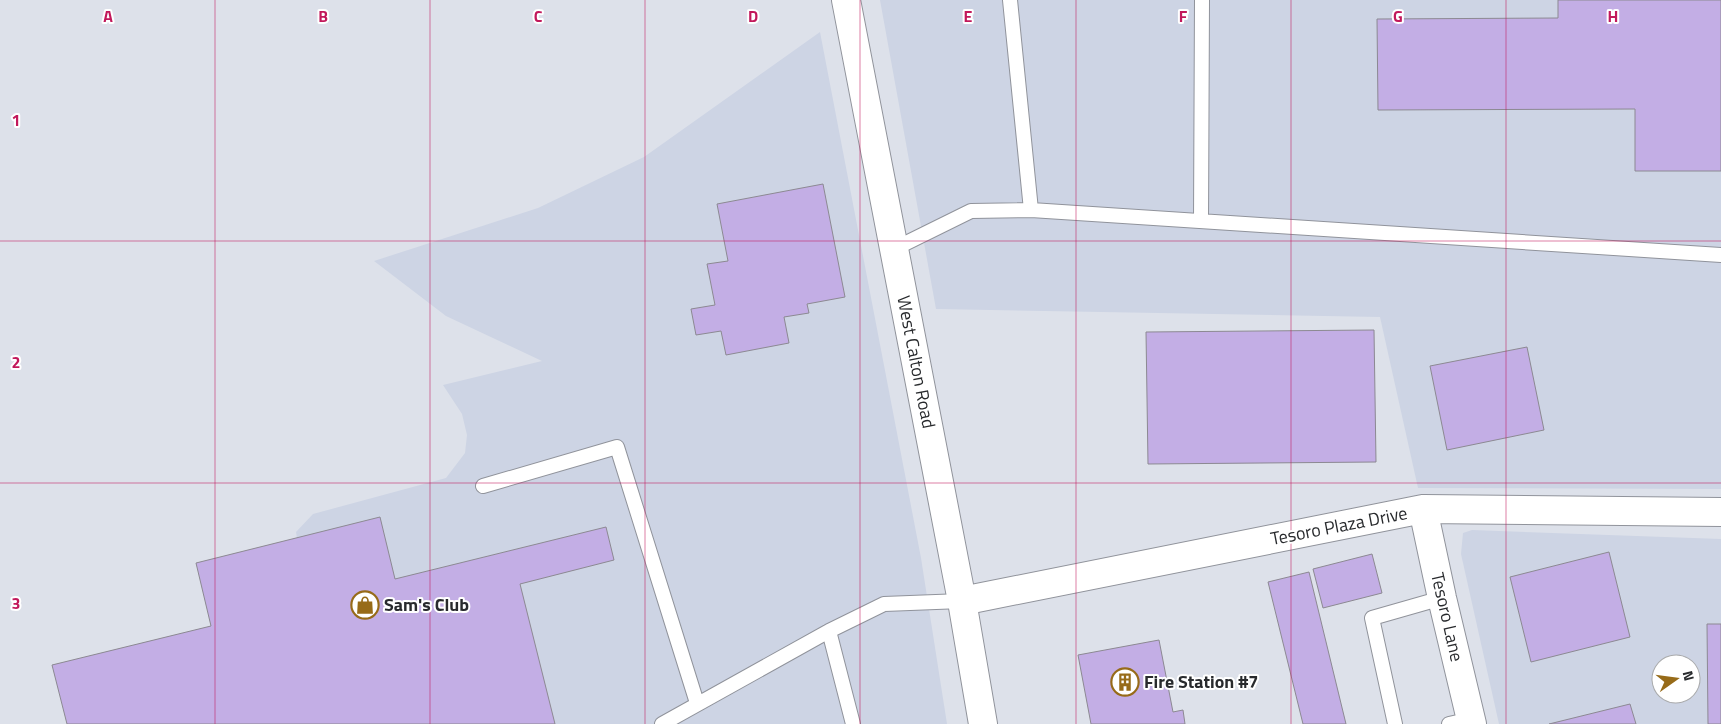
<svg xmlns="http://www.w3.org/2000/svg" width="1721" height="724" font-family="'Titillium Web',sans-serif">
  <rect width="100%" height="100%" fill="#dde1ea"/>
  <path fill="#cdd4e4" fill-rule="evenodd" d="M880 0H1721V489L1418 488 1380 317 936 309Z
    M820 32 921 558 947 724H67L52 665 211 626 196 563 297 538 296 532 313 514 446 478 465 453 467 435 462 414 443 385 542 361 446 316 374 261 538 208 644 157Z
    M1472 530 1721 539V724H1499L1461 554 1463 533ZM1661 664H1691V694H1661Z"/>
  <path fill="#c3aee5" stroke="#8c8992" d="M1558 0H1721V171H1635V109L1378 110 1377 19 1558 18Z
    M823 184 845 297 807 304 809 313 784 317 789 343 726 355 721 331 696 335 691 309 715 305 707 264 728 261 717 204Z
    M1374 330 1376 462 1148 464 1146 332Z
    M1527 347 1544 430 1447 450 1430 366Z
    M380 517 395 579 606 527 614 560 520 584 555 724H67L52 665 211 626 196 563Z
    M1609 552 1630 637 1531 662 1510 577Z
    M1372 554 1382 593 1323 608 1313 569Z
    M1309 572 1346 724H1303L1268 582Z
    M1707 624H1721V724H1708Z
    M1159 640 1173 712 1183 710 1185 724H1091L1078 655Z
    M1630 704 1636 724H1549Z"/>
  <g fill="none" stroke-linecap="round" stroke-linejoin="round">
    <g stroke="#90939b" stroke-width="16">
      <path id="service" d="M1010 0 1031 210
        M1201 221 1202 0
        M894 249 971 211 1031 210 1721 255
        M483 486 617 447 697 703
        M829 631 853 724
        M662 724 829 631 884 604 962 601
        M1395 724 1372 618 1442 598
        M1449 724 1471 719"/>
    </g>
    <g stroke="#90939b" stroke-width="30">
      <path id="minor" d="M1423 509 1442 598 1472 724
        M962 601 1423 509 1721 512"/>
    </g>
    <g stroke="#90939b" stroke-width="30">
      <path id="secondary" d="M846 0 962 601 983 724"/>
    </g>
    <use href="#service" stroke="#fff" stroke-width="14"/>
    <use href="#minor" stroke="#fff" stroke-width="28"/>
    <use href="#secondary" stroke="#fff" stroke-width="28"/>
  </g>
  <path fill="none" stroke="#c2185b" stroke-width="1" stroke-opacity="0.55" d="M215 0V724M430 0V724M645 0V724M860 0V724M1076 0V724M1291 0V724M1506 0V724M0 241H1721M0 483H1721"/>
  <defs>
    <g id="shop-ring" transform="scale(1.4375)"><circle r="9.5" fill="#fff" stroke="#976b19" stroke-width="1.5"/><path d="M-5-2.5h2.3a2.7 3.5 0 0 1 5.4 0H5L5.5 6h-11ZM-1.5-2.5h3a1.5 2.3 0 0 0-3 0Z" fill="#976b19"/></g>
    <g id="building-ring" transform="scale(1.4375)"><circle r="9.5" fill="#fff" stroke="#976b19" stroke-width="1.5"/><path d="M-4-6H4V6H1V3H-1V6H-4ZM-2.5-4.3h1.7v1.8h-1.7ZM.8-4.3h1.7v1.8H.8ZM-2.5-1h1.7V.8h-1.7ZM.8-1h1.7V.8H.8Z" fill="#976b19"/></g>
  </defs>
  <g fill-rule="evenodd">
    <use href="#shop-ring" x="365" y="605"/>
    <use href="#building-ring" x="1125" y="682"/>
  </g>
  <g text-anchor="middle" stroke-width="4" stroke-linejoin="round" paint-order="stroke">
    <g font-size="18" fill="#282a2d" stroke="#fff">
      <text transform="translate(916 362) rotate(79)" y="6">West Calton Road</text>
      <text transform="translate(1339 526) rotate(-11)" y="6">Tesoro Plaza Drive</text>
      <text transform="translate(1447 617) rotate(77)" y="6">Tesoro Lane</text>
    </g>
    <g font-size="18" font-weight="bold" fill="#282a2d" stroke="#fff" text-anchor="start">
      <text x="384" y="611">Sam's Club</text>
      <text x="1144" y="688">Fire Station #7</text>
    </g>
  </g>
  <g font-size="16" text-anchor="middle" font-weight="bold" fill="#c2185b" stroke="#fff" stroke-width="4" stroke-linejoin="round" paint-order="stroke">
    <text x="108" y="22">A</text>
    <text x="323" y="22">B</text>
    <text x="538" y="22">C</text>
    <text x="753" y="22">D</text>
    <text x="968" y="22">E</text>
    <text x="1183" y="22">F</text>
    <text x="1398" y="22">G</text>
    <text x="1613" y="22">H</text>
    <text x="16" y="126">1</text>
    <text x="16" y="368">2</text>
    <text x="16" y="609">3</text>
  </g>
  <g transform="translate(1676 679) rotate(76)"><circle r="24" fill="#ffffff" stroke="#a9aaab"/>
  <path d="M0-4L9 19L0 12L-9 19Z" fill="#976b19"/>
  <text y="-8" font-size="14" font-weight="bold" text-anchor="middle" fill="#282a2d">N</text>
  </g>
</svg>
